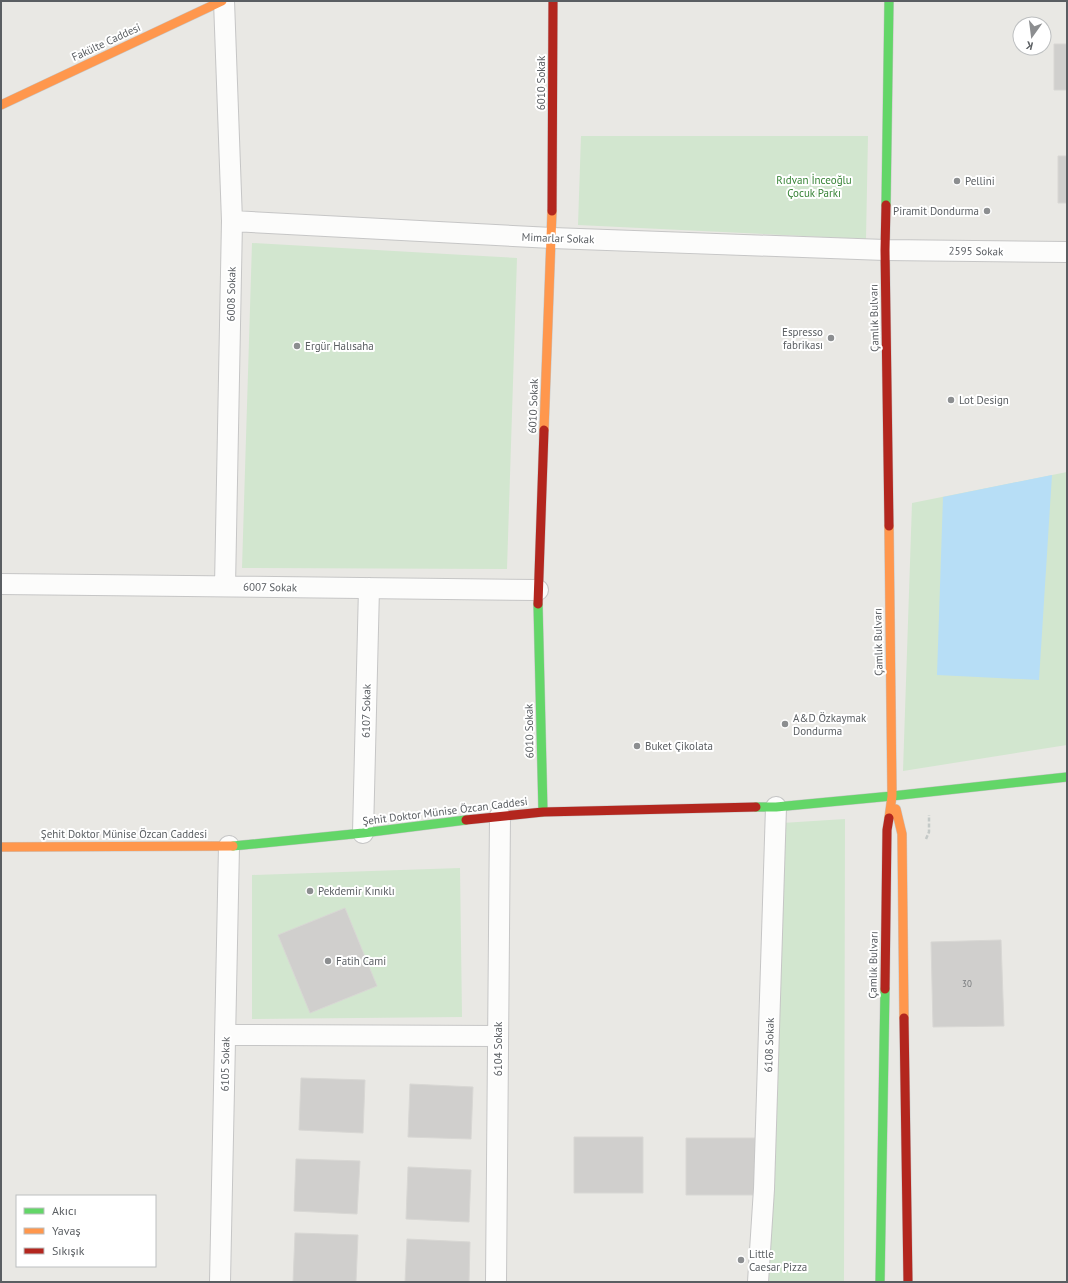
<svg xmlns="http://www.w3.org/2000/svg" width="1068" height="1283" font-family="'PT Sans',sans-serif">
  <rect width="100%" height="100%" fill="#e9e8e4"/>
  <path fill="#d2e6cf" d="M581 136H868L866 239 578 225Z
    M252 243 517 258 507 569 242 568Z
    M1067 472V745L903 771 912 503Z
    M845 819 844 1282H765L782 823Z
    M460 868 462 1017 252 1019V875Z"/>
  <path fill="#b7def6" d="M1052 475 1039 680 937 675 943 497Z"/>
  <path fill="#d0cfcd" stroke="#d8d7d4" d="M1054 44H1067V90H1054Z
    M1058 156H1067V203H1058Z
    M345 908 377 986 310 1013 278 935Z
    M1001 940 1004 1026 933 1027 931 942Z
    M301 1078 365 1080 363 1133 299 1130Z
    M410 1084 473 1087 471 1139 408 1137Z
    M574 1137H643V1193H574Z
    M686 1138H755V1195H686Z
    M296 1159 360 1161 357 1214 294 1211Z
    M408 1167 471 1170 469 1222 406 1219Z
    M295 1233 358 1235 356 1282H293Z
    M407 1239 470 1242 469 1282H405Z"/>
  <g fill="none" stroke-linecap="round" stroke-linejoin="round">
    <g stroke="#c6c6c6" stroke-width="22">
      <path id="street" d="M224 1 232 221 225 586
        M232 221 552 238 885 250 1067 252
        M1 584 538 590
        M363 833 369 588
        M225 1035 498 1036
        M220 1282 229 846
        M496 1282 500 816
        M758 1282 764 1189 776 807"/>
    </g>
    <g stroke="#c6c6c6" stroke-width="10">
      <path id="fast" d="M886 205 889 1
        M538 604 543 812
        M756 807H776L892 796 1067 777
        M233 846 363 833 466 820
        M880 1282 885 989"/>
    </g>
    <g stroke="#c6c6c6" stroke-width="10">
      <path id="slow" d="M1 105 222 1
        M544 430 552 211
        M889 526 892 796 889 818
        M896 809 902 834 904 1018
        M1 847 233 846"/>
    </g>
    <g stroke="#c6c6c6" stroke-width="10">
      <path id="jam" d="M886 205 885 250 889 526
        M552 211 553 1
        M538 604 544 430
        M466 820 543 812 756 807
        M885 989 887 830 889 818
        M904 1018 908 1282"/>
    </g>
    <path stroke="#c4c9c7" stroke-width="2.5" stroke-dasharray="4 2" stroke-linecap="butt" d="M926 839 929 832V815"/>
    <use href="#street" stroke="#fcfcfb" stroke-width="20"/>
    <use href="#fast" stroke="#63d668" stroke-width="9"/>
    <use href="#slow" stroke="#ff974d" stroke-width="9"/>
    <use href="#jam" stroke="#b3261e" stroke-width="9"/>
  </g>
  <g fill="#8c8e90" stroke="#fff" stroke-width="1.5">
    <circle cx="957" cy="181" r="4"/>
    <circle cx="987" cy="211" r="4"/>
    <circle cx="831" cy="338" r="4"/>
    <circle cx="297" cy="346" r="4"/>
    <circle cx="951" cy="400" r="4"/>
    <circle cx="785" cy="724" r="4"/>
    <circle cx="637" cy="746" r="4"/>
    <circle cx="310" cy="891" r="4"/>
    <circle cx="328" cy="961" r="4"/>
    <circle cx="741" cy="1260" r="4"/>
  </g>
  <g text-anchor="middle" stroke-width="4" stroke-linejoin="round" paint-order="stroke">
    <g font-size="9" fill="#797c7e">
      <text x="967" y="987">30</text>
    </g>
    <g font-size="11" fill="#5a5e62" stroke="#fff">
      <text transform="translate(106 42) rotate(-25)" y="4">Fakülte Caddesi</text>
      <text transform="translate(541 83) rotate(-90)" y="4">6010 Sokak</text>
      <text transform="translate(558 238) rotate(2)" y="4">Mimarlar Sokak</text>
      <text transform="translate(976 251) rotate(1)" y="4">2595 Sokak</text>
      <text transform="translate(231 294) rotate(-89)" y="4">6008 Sokak</text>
      <text transform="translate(874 318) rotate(-91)" y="4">Çamlık Bulvarı</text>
      <text transform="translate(533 406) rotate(-88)" y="4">6010 Sokak</text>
      <text transform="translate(270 587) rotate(1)" y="4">6007 Sokak</text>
      <text transform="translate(878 642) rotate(-91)" y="4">Çamlık Bulvarı</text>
      <text transform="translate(366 711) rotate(-89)" y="4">6107 Sokak</text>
      <text transform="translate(529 731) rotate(-91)" y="4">6010 Sokak</text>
      <text transform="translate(445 811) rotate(-7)" y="4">Şehit Doktor Münise Özcan Caddesi</text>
      <text x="124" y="838">Şehit Doktor Münise Özcan Caddesi</text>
      <text transform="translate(873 965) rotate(-89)" y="4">Çamlık Bulvarı</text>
      <text transform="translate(769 1045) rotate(-88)" y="4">6108 Sokak</text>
      <text transform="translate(498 1049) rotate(-90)" y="4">6104 Sokak</text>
      <text transform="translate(225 1064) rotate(-89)" y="4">6105 Sokak</text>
    </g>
    <g font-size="11" fill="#388437" stroke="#fff">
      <text x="814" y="184">Rıdvan İnceoğlu<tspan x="814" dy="13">Çocuk Parkı</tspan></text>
    </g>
    <g font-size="11" fill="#5a5e62" stroke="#fff" text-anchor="start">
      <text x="965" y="185">Pellini</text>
      <text x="979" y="215" text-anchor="end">Piramit Dondurma</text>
      <text x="823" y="336" text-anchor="end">Espresso<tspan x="823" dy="13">fabrikası</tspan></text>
      <text x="305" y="350">Ergür Halısaha</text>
      <text x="959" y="404">Lot Design</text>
      <text x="793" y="722">A&amp;D Özkaymak<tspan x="793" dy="13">Dondurma</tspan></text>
      <text x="645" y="750">Buket Çikolata</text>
      <text x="318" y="895">Pekdemir Kınıklı</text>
      <text x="336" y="965">Fatih Cami</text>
      <text x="749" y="1258">Little<tspan x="749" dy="13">Caesar Pizza</tspan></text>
    </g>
  </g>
  <rect width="1068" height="1283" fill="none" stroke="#5a5e62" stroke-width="4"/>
  <rect x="16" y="1195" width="140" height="72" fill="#ffffff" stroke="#bdbfc0"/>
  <rect x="24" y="1208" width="20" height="6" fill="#63d668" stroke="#bdbfc0"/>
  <text x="52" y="1215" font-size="12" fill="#5a5e62">Akıcı</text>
  <rect x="24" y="1228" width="20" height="6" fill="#ff974d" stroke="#bdbfc0"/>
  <text x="52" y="1235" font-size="12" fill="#5a5e62">Yavaş</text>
  <rect x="24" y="1248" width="20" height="6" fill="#b3261e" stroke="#bdbfc0"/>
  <text x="52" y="1255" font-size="12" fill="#5a5e62">Sıkışık</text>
  <g transform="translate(1032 36) rotate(194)"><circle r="19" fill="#ffffff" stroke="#bdbfc0"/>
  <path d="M0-3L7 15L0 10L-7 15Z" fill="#8c8e90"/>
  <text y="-6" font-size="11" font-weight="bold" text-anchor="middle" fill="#5a5e62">K</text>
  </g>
</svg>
